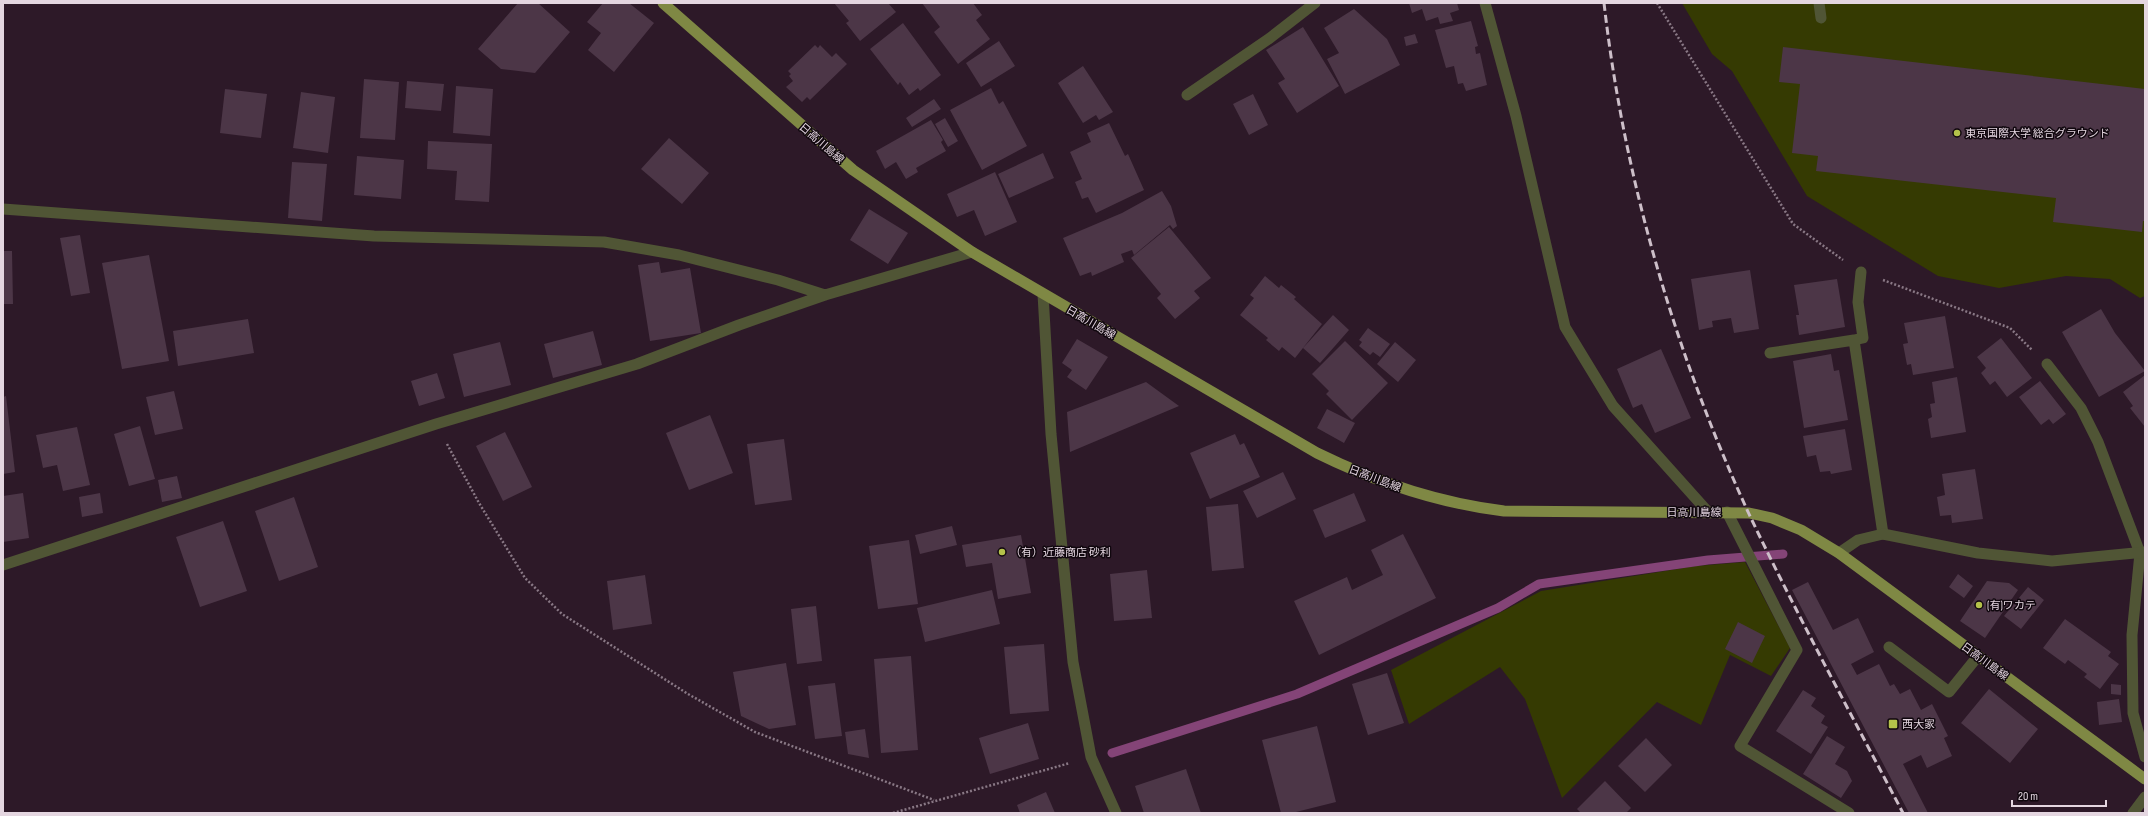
<svg xmlns="http://www.w3.org/2000/svg" width="2148" height="816" font-family="'Sofia Sans Condensed','Noto Sans JP',sans-serif">
  <rect width="100%" height="100%" fill="#2d1928"/>
  <path fill="#353a02" d="M1682 3H2145V296L2140 298 2110 279 2066 276 1999 288 1938 276 1807 196 1732 71 1712 54Z
    M1745 562 1790 648 1771 676 1730 655 1701 725 1657 702 1562 798 1525 699 1500 667 1409 724 1391 670 1541 591 1696 566Z"/>
  <g fill="none" stroke-linecap="round" stroke-linejoin="round">
    <path stroke="#844477" stroke-width="9" d="M1112 753 1297 694 1498 608 1539 584 1708 560 1783 554"/>
  </g>
  <path fill="#4c3647" d="M518 3H538L570 32 535 73 501 69 478 49Z
    M603 3H629L654 23 614 72 588 50 601 33 587 22Z
    M834 3H888L896 12 860 41 846 23 849 21Z
    M922 3H973L982 15 976 20 990 39 958 64 934 32 940 27Z
    M1409 3H1457L1459 10 1450 13 1453 21 1440 24 1438 17 1426 21 1422 9 1412 13Z
    M1354 9 1387 39 1400 65 1345 94 1327 59 1339 53 1324 28Z
    M1471 21 1478 46 1475 47 1476 54 1480 53 1487 85 1466 91 1463 83 1458 84 1454 66 1446 68 1435 30Z
    M903 23 941 75 920 91 918 88 909 95 900 82 898 85 870 49Z
    M1303 27 1339 86 1297 113 1278 83 1285 79 1266 50Z
    M1415 34 1418 43 1406 46 1404 37Z
    M999 41 1015 66 981 87 966 63Z
    M815 45 818 48 820 45 832 57 836 53 847 64 810 100 807 97 802 102 786 87 793 81 789 76 791 74 788 71Z
    M1783 47 2145 89V221H2143L2142 232 2053 222 2056 198 1816 171 1818 156 1792 153 1800 84 1779 82Z
    M1083 66 1113 112 1099 120 1096 115 1083 123 1058 83Z
    M364 79 399 82 395 140 360 138Z
    M407 81 444 84 441 111 405 108Z
    M456 86 493 89 490 136 453 133Z
    M991 88 999 104 1003 101 1027 146 982 170 950 110Z
    M225 89 267 94 261 138 220 133Z
    M301 92 335 97 328 153 293 148Z
    M1253 94 1268 125 1249 135 1233 104Z
    M934 99 941 109 912 127 906 118Z
    M945 118 958 141 948 147 935 124Z
    M931 120 943 140 941 142 946 151 916 168 918 172 906 179 896 162 885 169 876 151Z
    M1109 123 1125 156 1128 154 1144 190 1096 213 1088 197 1082 199 1075 182 1082 179 1070 152 1091 142 1087 133Z
    M669 138 709 173 682 204 641 169Z
    M428 141 492 144 489 202 455 200 457 171 427 169Z
    M1043 153 1054 178 1009 198 998 174Z
    M357 156 404 160 401 199 354 195Z
    M292 162 327 164 322 221 288 218Z
    M995 172 1017 222 985 236 974 210 957 217 947 194Z
    M1162 191 1171 206 1177 226 1173 229 1170 225 1134 255 1132 250 1121 254 1124 262 1092 276 1091 272 1080 276 1063 238 1122 213Z
    M869 209 908 233 888 264 850 240Z
    M1169 227 1211 278 1194 291 1200 298 1175 319 1157 298 1161 294 1131 258Z
    M80 235 90 293 71 296 60 238Z
    M3 251H12L13 304H3Z
    M149 255 169 361 122 369 102 263Z
    M659 262 661 273 690 268 701 333 650 341 638 265Z
    M1750 270 1759 329 1734 333 1731 318 1712 321 1713 327 1699 330 1691 279Z
    M1265 276 1279 288 1281 285 1296 297 1294 299 1322 324 1295 358 1282 347 1279 351 1266 340 1268 338 1240 315 1254 298 1250 295Z
    M1837 279 1845 327 1799 335 1796 315H1799L1794 285Z
    M2101 309 2115 333 2145 371 2099 397 2062 332Z
    M1333 315 1349 330 1320 363 1303 348Z
    M1945 316 1954 368 1913 375 1911 364 1907 365 1903 344 1908 343 1904 323Z
    M248 319 254 353 178 366 173 331Z
    M1368 328 1390 344 1380 357 1373 352 1370 355 1359 346 1362 342 1359 340Z
    M593 331 602 365 553 378 544 344Z
    M2001 338 2032 378 2007 397 1995 381 1990 385 1981 373 1986 368 1977 357Z
    M1077 339 1108 357 1086 390 1067 377 1072 370 1062 363Z
    M1345 341 1388 383 1352 420 1326 394 1329 391 1312 374Z
    M500 342 511 385 464 397 453 354Z
    M1395 342 1416 360 1398 382 1377 364Z
    M1661 349 1691 418 1655 433 1642 404 1633 408 1617 369Z
    M1831 354 1834 371 1839 370 1848 420 1804 428 1793 361Z
    M437 373 445 398 419 406 411 381Z
    M2145 375V427L2130 408 2133 406 2123 392Z
    M1957 377 1966 432 1931 438 1928 419 1932 417 1930 404 1935 403 1932 382Z
    M2040 381 2066 414 2053 424 2049 419 2041 425 2019 397Z
    M1146 382 1179 406 1070 452 1067 412Z
    M174 391 183 429 155 435 146 397Z
    M6 396 15 472 3 474V397Z
    M1327 409 1355 423 1344 443 1317 428Z
    M710 415 733 473 689 490 666 433Z
    M140 426 155 479 129 486 114 434Z
    M77 427 90 485 63 491 57 465 43 468 36 435Z
    M1845 429 1852 470 1831 474 1830 471 1820 472 1816 455 1807 457 1803 436Z
    M505 432 532 487 503 501 476 446Z
    M1235 434 1240 445 1244 443 1260 477 1210 499 1190 453Z
    M784 439 792 500 755 505 747 444Z
    M1975 469 1983 519 1952 523 1951 515 1940 516 1937 497 1945 495 1942 474Z
    M1283 472 1296 499 1257 518 1243 491Z
    M177 476 182 498 162 502 158 480Z
    M23 493 29 538 3 542V496Z
    M100 493 103 513 82 517 79 497Z
    M1354 493 1366 521 1325 538 1313 510Z
    M294 497 318 567 279 581 255 511Z
    M1238 504 1244 568 1212 571 1206 507Z
    M223 521 247 591 200 607 176 537Z
    M952 526 957 545 920 554 915 535Z
    M1403 534 1436 598 1319 655 1294 601 1347 577 1352 590 1383 575 1371 550Z
    M1021 535 1031 593 998 599 992 563 966 567 962 545Z
    M909 540 918 604 878 609 869 546Z
    M1147 570 1152 618 1114 621 1110 574Z
    M1958 574 1973 586 1964 598 1949 587Z
    M645 575 652 624 613 630 607 581Z
    M1987 581 2009 583 2018 590 1985 638 1960 621Z
    M1808 582 1833 630 1858 618 1874 652 1851 664 1857 675 1879 664 1890 686 1894 684 1900 694 1910 689 1921 710 1932 704 1948 736 1944 738 1952 756 1927 768 1921 755 1903 764 1928 813H1909L1792 590Z
    M2028 587 2044 600 2021 629 2004 616Z
    M992 590 1000 624 925 642 917 608Z
    M816 606 822 661 797 664 791 609Z
    M2065 619 2111 652 2108 656 2119 664 2100 689 2084 677 2087 674 2068 660 2065 664 2043 648Z
    M1738 622 1765 636 1752 663 1725 649Z
    M1044 644 1049 711 1010 714 1004 647Z
    M911 656 918 750 881 753 874 659Z
    M786 663 796 725 769 729 741 716 733 672Z
    M1387 673 1404 723 1368 735 1352 684Z
    M835 683 842 736 815 739 808 686Z
    M2111 684 2121 685V695L2111 694Z
    M1989 689 2038 729 2010 763 1961 723Z
    M1803 690 1816 698 1811 706 1825 716 1821 723 1828 727 1811 754 1776 731Z
    M2119 699 2122 722 2099 725 2097 702Z
    M1028 723 1039 759 990 774 979 738Z
    M1317 726 1336 802 1292 813H1281L1262 740Z
    M865 729 869 758 848 754 845 732Z
    M1827 736 1845 747 1835 764 1847 771 1852 781 1841 798 1803 774Z
    M1646 738 1672 765 1645 792 1618 766Z
    M1186 769 1201 813H1144L1135 786Z
    M1605 781 1631 808 1626 813H1581L1577 809Z
    M1046 792 1055 813H1020L1017 805Z"/>
  <g fill="none" stroke-linecap="round" stroke-linejoin="round">
    <path stroke="#897885" stroke-width="2.5" stroke-dasharray="2 2" stroke-linecap="butt" d="M1657 3 1793 224 1843 260
      M1883 280 2010 328 2032 350
      M447 444 479 503 525 578 562 614 688 694 755 732 934 800
      M893 813 1070 763"/>
    <path stroke="#505535" stroke-width="11" d="M1819 3 1821 18
      M1727 512 1797 650 1740 746 1849 813
      M1889 647 1949 692 1978 656"/>
    <path stroke="#505535" stroke-width="11" d="M1485 3 1516 116 1565 327 1613 406 1708 512
      M1187 95 1270 38 1315 3
      M3 209 374 236 604 242 679 255 778 280 825 295
      M1043 294 1051 434 1073 662 1091 757 1116 813
      M1854 340 1863 338 1858 302 1861 272
      M1770 353 1854 340 1883 534
      M2047 364 2081 408 2098 442 2140 553 2132 635 2133 713 2145 757
      M3 565 436 424 637 364 739 325 825 295 972 252
      M2133 813 2145 797"/>
    <path stroke="#505535" stroke-width="11" d="M1839 553 1858 540 1883 534 1978 553 2052 561 2145 552"/>
    <path stroke="#7f8844" stroke-width="11" d="M663 3 853 170 972 252 1317 453C1376 482 1438 503 1504 511L1749 513 1772 518 1801 530 1839 553 2145 779"/>
    <path stroke="#cdbfc9" stroke-width="3" stroke-dasharray="8 4" stroke-linecap="butt" d="M1604 3C1624 179 1675 353 1749 514 1797 615 1851 714 1903 813"/>
  </g>
  <g fill="#b4c24a" stroke="#10070e" stroke-width="1.5">
    <circle cx="1957" cy="133" r="4"/>
    <circle cx="1002" cy="552" r="4"/>
    <circle cx="1979" cy="605" r="4"/>
    <rect x="1888" y="719" width="10" height="10" rx="2"/>
  </g>
  <g text-anchor="middle" stroke-width="3" stroke-linejoin="round" paint-order="stroke">
    <g font-size="11" fill="#e4d6e0" stroke="#10070e" text-anchor="start">
      <text x="1965" y="137">東京国際大学 総合グラウンド</text>
      <text x="1010" y="556">（有）近藤商店 砂利</text>
      <text x="1987" y="609">(有)ワカテ</text>
      <text x="1902" y="728">西大家</text>
    </g>
    <g font-size="11" fill="#e4d6e0" stroke="#10070e">
      <text transform="translate(822 143) rotate(41)" y="4">日高川島線</text>
      <text transform="translate(1091 322) rotate(30)" y="4">日高川島線</text>
      <text transform="translate(1375 478) rotate(21)" y="4">日高川島線</text>
      <text x="1694" y="516">日高川島線</text>
      <text transform="translate(1985 661) rotate(36)" y="4">日高川島線</text>
    </g>
  </g>
  <rect width="2148" height="816" fill="none" stroke="#e4d6e0" stroke-width="8"/>
  <path d="M2012 800v6h94v-6" fill="none" stroke="#e4d6e0" stroke-width="2"/>
  <text x="2018" y="800" font-size="12" fill="#e4d6e0" stroke="#10070e" stroke-width="3" paint-order="stroke">20 m</text>
</svg>
